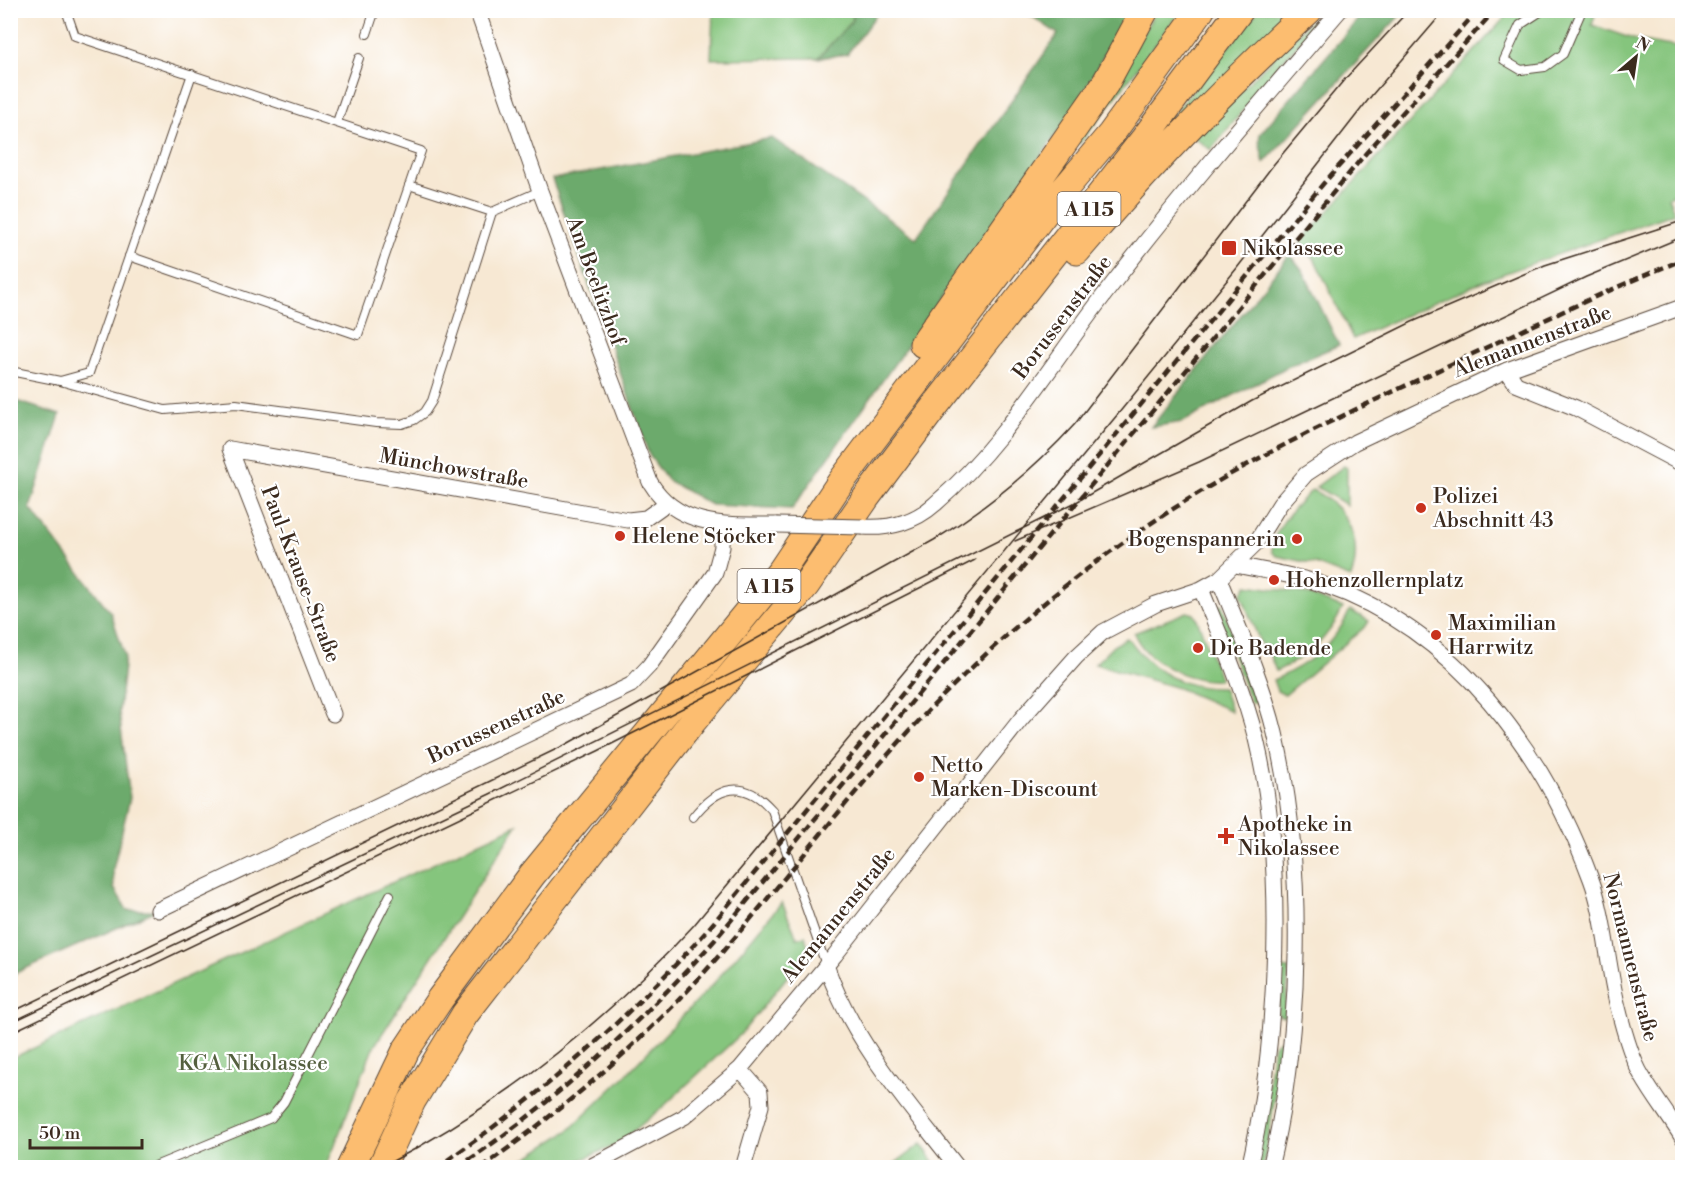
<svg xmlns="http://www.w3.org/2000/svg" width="1693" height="1178" font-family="'Libre Bodoni',serif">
  <rect width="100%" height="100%" fill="#fff"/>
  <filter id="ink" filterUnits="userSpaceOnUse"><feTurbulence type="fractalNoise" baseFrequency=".0167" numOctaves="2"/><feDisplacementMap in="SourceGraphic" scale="12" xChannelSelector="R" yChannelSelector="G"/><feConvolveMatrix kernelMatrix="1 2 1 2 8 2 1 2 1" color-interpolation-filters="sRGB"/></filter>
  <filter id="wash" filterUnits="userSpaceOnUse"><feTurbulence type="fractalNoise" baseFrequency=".008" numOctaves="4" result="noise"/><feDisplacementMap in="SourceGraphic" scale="24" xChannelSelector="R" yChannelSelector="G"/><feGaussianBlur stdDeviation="1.35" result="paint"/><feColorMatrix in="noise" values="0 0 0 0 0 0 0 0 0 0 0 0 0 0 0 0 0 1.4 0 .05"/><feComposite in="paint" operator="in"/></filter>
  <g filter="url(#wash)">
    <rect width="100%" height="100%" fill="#f7e8d3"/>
    <path fill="#85c57d" stroke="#60784e" stroke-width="1.5" d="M713 11H854L852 21 818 58 711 59Z
      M1156 11H1181L1080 144 1078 141Z
      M1258 11H1299L1079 240 1183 102Z
      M1321 11H1328L1281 63 1211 150 1193 137Z
      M1511 11H1596L1592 25 1636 40 1682 48V191L1668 197 1675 213 1483 281 1353 339 1315 260 1300 242Z
      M1344 466 1347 468V505L1316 487Z
      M1312 490C1347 507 1364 539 1351 578L1315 564 1277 556 1272 552C1271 531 1297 504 1312 490Z
      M1247 585 1303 593 1343 608C1328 639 1307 658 1276 671L1266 646 1262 647 1241 594Z
      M1222 605 1257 702 1251 703 1215 607Z
      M1350 610 1369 621 1366 626 1285 695 1277 691 1273 680C1307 666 1335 645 1350 610Z
      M1187 612 1194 614 1197 619 1220 678 1218 680C1189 682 1145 662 1134 633Z
      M1127 638C1134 644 1139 653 1146 659 1166 679 1195 689 1223 688L1231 711 1178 688 1095 664 1113 646Z
      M517 825 373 1048 326 1167H11L10 1059Z
      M782 902 797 938 805 936 809 950 740 1035 665 1105 618 1144 565 1167H518L517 1164 568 1131 620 1081 714 983Z
      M1280 968 1289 969 1285 1016 1283 1017 1278 1015Z
      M1279 1040 1284 1044 1263 1167 1255 1168 1274 1045Z
      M921 1144 938 1167H890Z"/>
    <path fill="#6caa6c" stroke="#546a45" stroke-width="1.5" d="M854 11H879L847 54 818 58 852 21Z
      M1024 11H1128L1075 108 792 509 711 505 667 480 649 455 552 179 772 138 916 238 1058 34Z
      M1365 11H1404L1264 163 1259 141 1260 134Z
      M1290 254 1303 271 1339 345 1287 367 1183 422 1151 427Z
      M10 399 60 415 30 508 111 613 125 656 119 712 130 798 113 869 114 888 127 910H157L11 975Z"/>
  </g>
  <g filter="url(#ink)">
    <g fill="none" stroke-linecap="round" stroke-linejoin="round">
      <g stroke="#574639" stroke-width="10">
        <path id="service" d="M66 10 75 36 421 151 358 335 129 256
          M1543 10 1520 25 1504 60 1521 70 1545 67 1563 54 1582 10
          M367 34 375 10
          M337 122 359 58
          M409 185 492 212 540 191
          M10 371 60 381 89 373 192 74
          M60 381 165 410 236 404 376 423 402 424 414 420 425 412 432 401 492 212
          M693 817C717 786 744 778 772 810L826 965
          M150 1168 271 1118 284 1102 390 895"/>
      </g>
      <g stroke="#574639" stroke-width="17">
        <path id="minor" d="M477 10 540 191 650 482C678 529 729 525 777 525
          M1507 370 1516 384 1576 408 1682 464
          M230 449 628 520 646 518 667 503
          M230 449 333 714
          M863 527C889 529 915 522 935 504 1006 443 1053 360 1111 286 1184 191 1262 101 1340 10
          M1236 565C1265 571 1296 575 1324 585 1457 631 1544 752 1591 879 1605 916 1607 963 1617 1003 1622 1024 1631 1058 1642 1076 1654 1097 1669 1116 1682 1137
          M1219 579C1239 629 1262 680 1275 733 1306 864 1302 1037 1270 1168
          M1201 589C1221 638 1243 688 1256 739 1286 862 1278 1044 1249 1168
          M158 910 631 685 649 666 715 573 722 547V524
          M826 965C852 1041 909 1105 958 1168
          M740 1069 760 1092 761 1106 743 1168
          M588 1168 684 1117 740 1069 835 955 1021 719 1076 657 1103 632 1156 604 1201 589 1219 579 1255 544 1280 504 1306 474 1355 442 1507 370 1682 307
          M1681 1168 1682 1167"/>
      </g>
      <g stroke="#574639" stroke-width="29">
        <path id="motorway" d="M1077 251C1149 166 1227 86 1309 10
          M923 344 1105 84 1145 10
          M350 1168 406 1050 440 999 532 875 781 571 840 483 1046 211 1111 134 1201 10
          M381 1168 412 1101 465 1014 693 721 806 585 866 498 935 406 1144 139 1240 10"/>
      </g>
      <use href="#service" stroke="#fff" stroke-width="8"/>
      <use href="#minor" stroke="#fff" stroke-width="15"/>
      <use href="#motorway" stroke="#fcbd6f" stroke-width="27"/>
      <path stroke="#3b2a1e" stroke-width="1.5" d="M1015 541 1199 462 1586 277 1682 237
        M10 1013 565 745 934 540C987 508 1034 469 1075 424L1274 164 1344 80 1409 10
        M10 1023 490 794 1078 501 1252 401 1412 322 1545 265 1682 221
        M10 1033 598 751 975 560
        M380 1168C498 1107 604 1023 694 925L1118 414 1237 268 1372 95 1445 10"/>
      <path stroke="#3b2a1e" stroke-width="4.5" stroke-dasharray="9 4.5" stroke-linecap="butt" d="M436 1168C536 1100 624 1022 705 933L1323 184 1478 10
        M457 1168C553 1104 637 1026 714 941L1366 153 1495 10
        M481 1168C556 1114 627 1056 690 988 784 886 863 772 963 676 1047 594 1142 523 1245 466 1310 430 1378 399 1445 367 1523 330 1602 292 1682 260"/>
      <g stroke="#574639" stroke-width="17" stroke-linecap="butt">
        <path id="minor-bridge" d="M777 525 863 527"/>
      </g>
      <use href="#minor-bridge" stroke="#fff" stroke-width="15"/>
    </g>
  </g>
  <g fill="#c8321e" stroke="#fff" stroke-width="2">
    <rect x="1221" y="240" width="16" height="16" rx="3"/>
    <circle cx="1421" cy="508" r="6"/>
    <circle cx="620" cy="536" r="6"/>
    <circle cx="1297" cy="539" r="6"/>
    <circle cx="1274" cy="580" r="6"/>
    <circle cx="1436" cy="635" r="6"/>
    <circle cx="1198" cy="648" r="6"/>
    <circle cx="919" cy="777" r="6"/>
    <path d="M1223 827h6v6h6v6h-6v6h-6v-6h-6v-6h6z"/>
  </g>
  <g text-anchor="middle" stroke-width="4.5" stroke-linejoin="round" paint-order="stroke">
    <g fill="#fff" stroke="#766a62" stroke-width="1.5">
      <rect x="1057.5" y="192" width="63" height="34" rx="4.5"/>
      <rect x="737.5" y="569" width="63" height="34" rx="4.5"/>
    </g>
    <g font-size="20" font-weight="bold" fill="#3b2a1e">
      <text x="1089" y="216">A 115</text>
      <text x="769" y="593">A 115</text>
    </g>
    <g font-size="21" fill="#3b2a1e" stroke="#fff" text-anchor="start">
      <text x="1242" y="255">Nikolassee</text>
      <text x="1433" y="503">Polizei<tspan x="1433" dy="24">Abschnitt 43</tspan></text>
      <text x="632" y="543">Helene Stöcker</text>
      <text x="1285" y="546" text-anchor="end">Bogenspannerin</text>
      <text x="1286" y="587">Hohenzollernplatz</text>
      <text x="1448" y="630">Maximilian<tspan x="1448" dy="24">Harrwitz</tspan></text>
      <text x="1210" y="655">Die Badende</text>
      <text x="931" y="772">Netto<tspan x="931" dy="24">Marken-Discount</tspan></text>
      <text x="1238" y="831">Apotheke in<tspan x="1238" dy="24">Nikolassee</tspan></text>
    </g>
    <g font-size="21" fill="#3b2a1e" stroke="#fff">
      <text transform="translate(596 281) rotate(70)" y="7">Am Beelitzhof</text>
      <text transform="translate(1062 317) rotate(-53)" y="7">Borussenstraße</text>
      <text transform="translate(1532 341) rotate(-21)" y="7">Alemannenstraße</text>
      <text transform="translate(454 468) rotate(10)" y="7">Münchowstraße</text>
      <text transform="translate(301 574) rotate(69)" y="7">Paul-Krause-Straße</text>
      <text transform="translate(496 726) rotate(-25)" y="7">Borussenstraße</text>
      <text transform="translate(838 915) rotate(-51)" y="7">Alemannenstraße</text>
      <text transform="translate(1631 957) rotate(76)" y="7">Normannenstraße</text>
    </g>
    <g font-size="21" fill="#55603f" stroke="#fff">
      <text x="253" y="1070">KGA Nikolassee</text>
    </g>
  </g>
  <rect width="1693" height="1178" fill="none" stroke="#fff" stroke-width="36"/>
  <g transform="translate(1636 57) rotate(29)" stroke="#ffffff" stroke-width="4.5" paint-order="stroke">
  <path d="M0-4.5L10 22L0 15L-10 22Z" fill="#3b2a1e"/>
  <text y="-9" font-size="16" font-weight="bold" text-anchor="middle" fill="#3b2a1e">N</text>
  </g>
  <path d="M30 1139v9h112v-9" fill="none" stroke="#3b2a1e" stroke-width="3"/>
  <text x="39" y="1139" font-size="18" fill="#3b2a1e" stroke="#ffffff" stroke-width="4.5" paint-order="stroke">50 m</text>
</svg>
